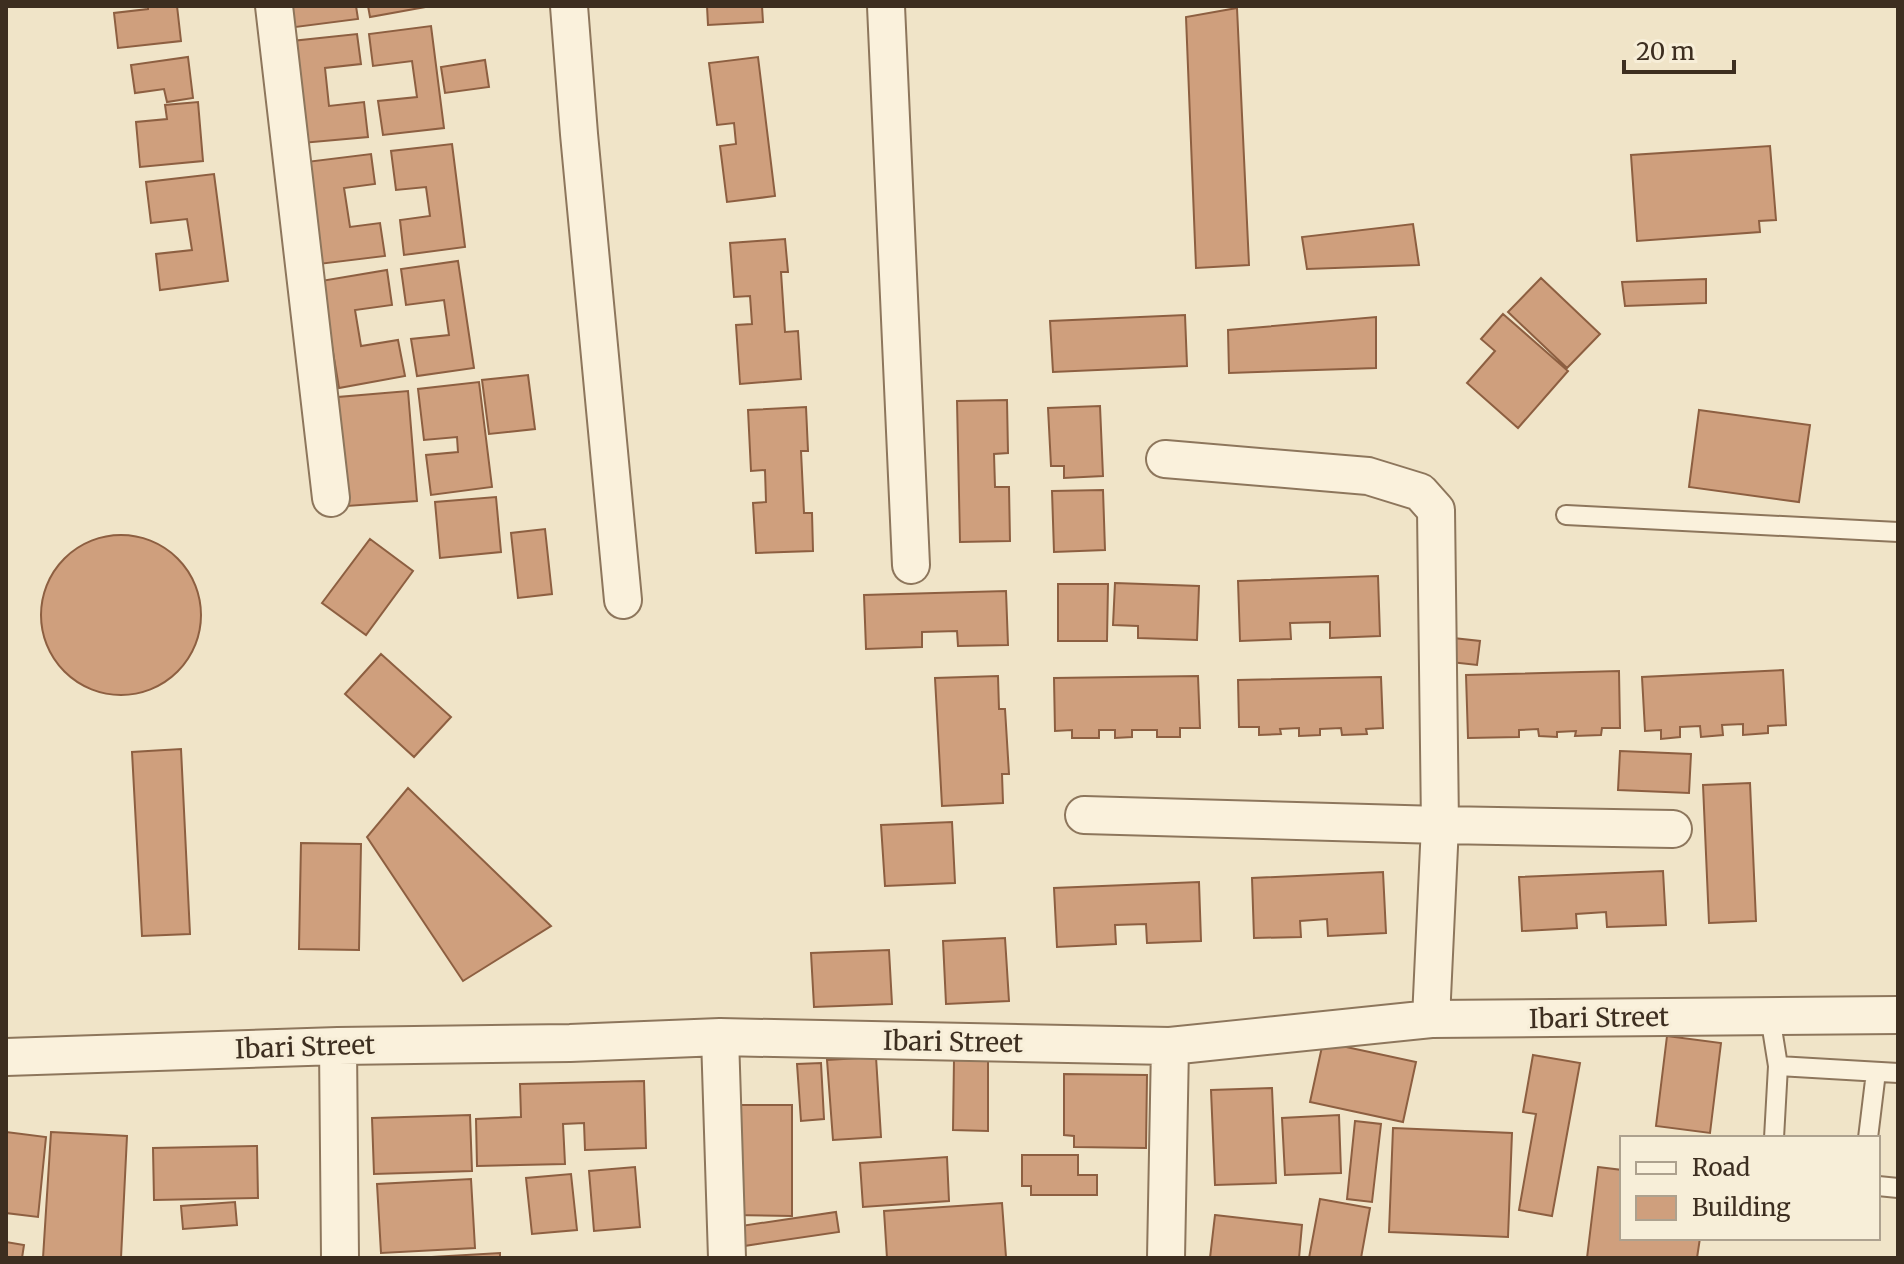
<svg xmlns="http://www.w3.org/2000/svg" width="1904" height="1264" font-family="Merriweather,serif">
  <rect width="100%" height="100%" fill="#f0e4c8"/>
  <path fill="#cf9f7d" stroke="#8d5f41" stroke-width="2" d="M148 6H177L181 41 118 48 114 13 148 9Z
    M286 6H356L358 19 288 28Z
    M368 6H431L370 17Z
    M707 6H762L763 22 708 25Z
    M1237 8 1249 265 1196 268 1186 17Z
    M431 26 444 128 383 135 378 101 417 97 412 61 373 66 369 34Z
    M357 34 361 64 325 68 329 106 364 102 368 137 302 143 292 41Z
    M188 57 193 98 167 102 164 89 135 93 131 65Z
    M758 57 775 196 727 202 720 146 736 144 734 123 717 125 709 63Z
    M485 60 489 87 445 93 441 67Z
    M198 102 203 161 140 167 136 122 167 119 165 105Z
    M452 144 465 247 404 255 400 220 430 216 426 187 396 190 391 151Z
    M1770 146 1776 220 1759 221 1760 232 1637 241 1631 155Z
    M371 154 375 184 344 188 350 227 380 223 385 256 319 264 306 162Z
    M214 174 228 281 160 290 156 254 192 250 187 219 151 223 146 182Z
    M1413 224 1419 265 1307 269 1302 237Z
    M785 239 788 272H781L785 332 798 331 801 379 740 384 736 325 752 324 750 296 734 297 730 243Z
    M458 261 474 368 417 376 411 339 449 335 444 300 406 305 401 269Z
    M387 270 392 305 355 310 361 346 398 340 405 376 339 388 321 281Z
    M1541 278 1600 334 1567 368 1508 312Z
    M1706 279V303L1625 306 1622 282Z
    M1503 314 1568 371 1518 428 1467 383 1495 351 1481 339Z
    M1185 315 1187 366 1053 372 1050 321Z
    M1376 317V368L1229 373 1228 330Z
    M528 375 535 429 489 434 482 380Z
    M479 382 492 487 431 495 426 455 458 452 457 437 424 440 418 389Z
    M408 391 417 501 347 506 338 397Z
    M1007 400 1008 453 994 454 995 487H1009L1010 541 960 542 957 401Z
    M1100 406 1103 476 1064 478V466H1051L1048 408Z
    M806 407 808 451H801L804 513H812L813 551 756 553 753 503 766 502 765 470 751 471 748 410Z
    M1699 410 1810 425 1799 502 1689 487Z
    M1103 490 1105 550 1054 552 1052 491Z
    M496 497 501 552 440 558 435 502Z
    M545 529 552 594 518 598 511 533Z
    M41 615a80 80 0 1 1 160 0a80 80 0 1 1-160 0Z
    M370 539 413 571 366 635 322 603Z
    M1378 576 1380 636 1330 638V622L1290 623 1291 639 1240 641 1238 581Z
    M1115 583 1199 586 1197 640 1138 638V626L1113 625Z
    M1058 584H1108L1107 641H1058Z
    M1006 591 1008 645 958 646 957 631 922 632V647L866 649 864 595Z
    M1444 637 1480 641 1477 665 1442 661Z
    M381 654 451 717 414 757 345 694Z
    M1783 670 1786 725 1768 726V733L1743 735V724L1722 725 1723 735 1701 737 1700 726 1680 727V737L1661 739V730L1645 731 1642 677Z
    M1619 671 1620 728H1602L1601 735 1575 736 1576 731 1557 732V737L1539 736 1538 729 1519 730V737L1468 738 1466 675Z
    M998 676 999 709H1005L1009 774H1002L1003 803 942 806 935 678Z
    M1198 676 1200 728H1180V737H1157V730H1132V737L1115 738V730H1099V738H1072V730L1055 731 1054 678Z
    M1381 677 1383 728 1366 729 1367 734 1342 735 1341 728 1320 729V735L1299 736V728L1280 729 1281 734 1259 735V727H1239L1238 680Z
    M181 749 190 934 142 936 132 752Z
    M1620 751 1691 754 1689 793 1618 790Z
    M1750 783 1756 921 1709 923 1703 785Z
    M408 788 551 926 463 981 367 837Z
    M952 822 955 883 885 886 881 825Z
    M301 843 361 844 359 950 299 949Z
    M1663 871 1666 925 1607 927 1606 912 1576 914 1577 928 1522 931 1519 877Z
    M1383 872 1386 933 1328 936 1327 919 1300 921 1301 937 1254 938 1252 878Z
    M1199 882 1201 941 1147 943 1146 924 1115 925 1116 944 1057 947 1054 888Z
    M1005 938 1009 1001 946 1004 943 941Z
    M889 950 892 1004 814 1007 811 953Z
    M1667 1036 1721 1043 1710 1133 1656 1126Z
    M1323 1042 1416 1062 1403 1122 1310 1102Z
    M1533 1055 1580 1063 1552 1216 1519 1210 1536 1114 1523 1112Z
    M876 1057 881 1137 833 1140 827 1060Z
    M954 1059H988V1131L953 1130Z
    M821 1063 824 1119 801 1121 797 1064Z
    M1064 1074 1147 1075 1146 1148 1074 1147V1136L1064 1135Z
    M644 1081 646 1148 585 1150 584 1123 563 1124 565 1164 477 1166 476 1119 521 1117 520 1084Z
    M1272 1088 1276 1183 1215 1185 1211 1090Z
    M734 1105H792V1216L733 1215Z
    M470 1115 472 1171 374 1174 372 1118Z
    M1339 1115 1341 1173 1285 1175 1282 1118Z
    M1355 1121 1381 1124 1372 1202 1347 1199Z
    M1393 1128 1512 1133 1508 1237 1389 1232Z
    M6 1132 46 1137 38 1217 6 1213Z
    M51 1132 127 1136 121 1258H43Z
    M257 1146 258 1198 154 1200 153 1148Z
    M1022 1155H1078V1175H1097V1195H1031V1186H1022Z
    M947 1157 949 1201 863 1207 860 1163Z
    M635 1167 640 1227 594 1231 589 1171Z
    M1598 1167 1622 1170V1238H1700L1697 1258H1587Z
    M571 1174 577 1230 532 1234 526 1178Z
    M471 1179 475 1248 381 1253 377 1184Z
    M1320 1199 1370 1208 1361 1258H1309Z
    M235 1202 237 1225 183 1229 181 1206Z
    M1002 1203 1006 1257 887 1258 884 1211Z
    M836 1212 839 1232 744 1246 741 1226Z
    M1215 1215 1302 1225 1299 1258H1210Z
    M6 1242 24 1245 22 1258H6Z
    M500 1253V1258H414Z"/>
  <g fill="none" stroke-linecap="round" stroke-linejoin="round">
    <g stroke="#8d765c" stroke-width="22">
      <path id="lane" d="M1566 515 1898 532
        M1770 1016 1778 1066 1774 1138
        M1778 1066 1898 1073
        M1868 1138 1876 1072
        M1878 1186 1898 1188"/>
    </g>
    <g stroke="#8d765c" stroke-width="40">
      <path id="street" d="M274 6 331 498
        M569 6 579 134 623 600
        M886 6 911 565
        M1165 459 1368 476 1420 492 1436 510 1440 825 1431 1019
        M1084 815 1440 825 1673 829
        M720 1037 727 1258
        M338 1046 340 1258
        M6 1057 338 1046 570 1043 720 1037 1170 1046 1431 1019 1898 1015
        M1166 1258 1170 1046"/>
    </g>
    <use href="#lane" stroke="#faf1dc" stroke-width="18"/>
    <use href="#street" stroke="#faf1dc" stroke-width="36"/>
  </g>
  <g text-anchor="middle" stroke-width="6" stroke-linejoin="round" paint-order="stroke">
    <g font-size="26" fill="#3d2e20" stroke="#f7eed8">
      <text transform="translate(1599 1018) rotate(-1)" y="9">Ibari Street</text>
      <text transform="translate(953 1042) rotate(1)" y="9">Ibari Street</text>
      <text transform="translate(305 1047) rotate(-2)" y="9">Ibari Street</text>
    </g>
  </g>
  <rect width="1904" height="1264" fill="none" stroke="#3d2e20" stroke-width="16"/>
  <rect x="1620" y="1136" width="260" height="104" fill="#f7eed8" stroke="#ada18e" stroke-width="2"/>
  <rect x="1636" y="1162" width="40" height="12" fill="#faf1dc" stroke="#ada18e" stroke-width="2"/>
  <text x="1692" y="1176" font-size="24" fill="#3d2e20">Road</text>
  <rect x="1636" y="1196" width="40" height="24" fill="#cf9f7d" stroke="#ada18e" stroke-width="2"/>
  <text x="1692" y="1216" font-size="24" fill="#3d2e20">Building</text>
  <path d="M1624 60v12h110v-12" fill="none" stroke="#3d2e20" stroke-width="4"/>
  <text x="1636" y="60" font-size="24" fill="#3d2e20" stroke="#f7eed8" stroke-width="6" paint-order="stroke">20 m</text>
</svg>
